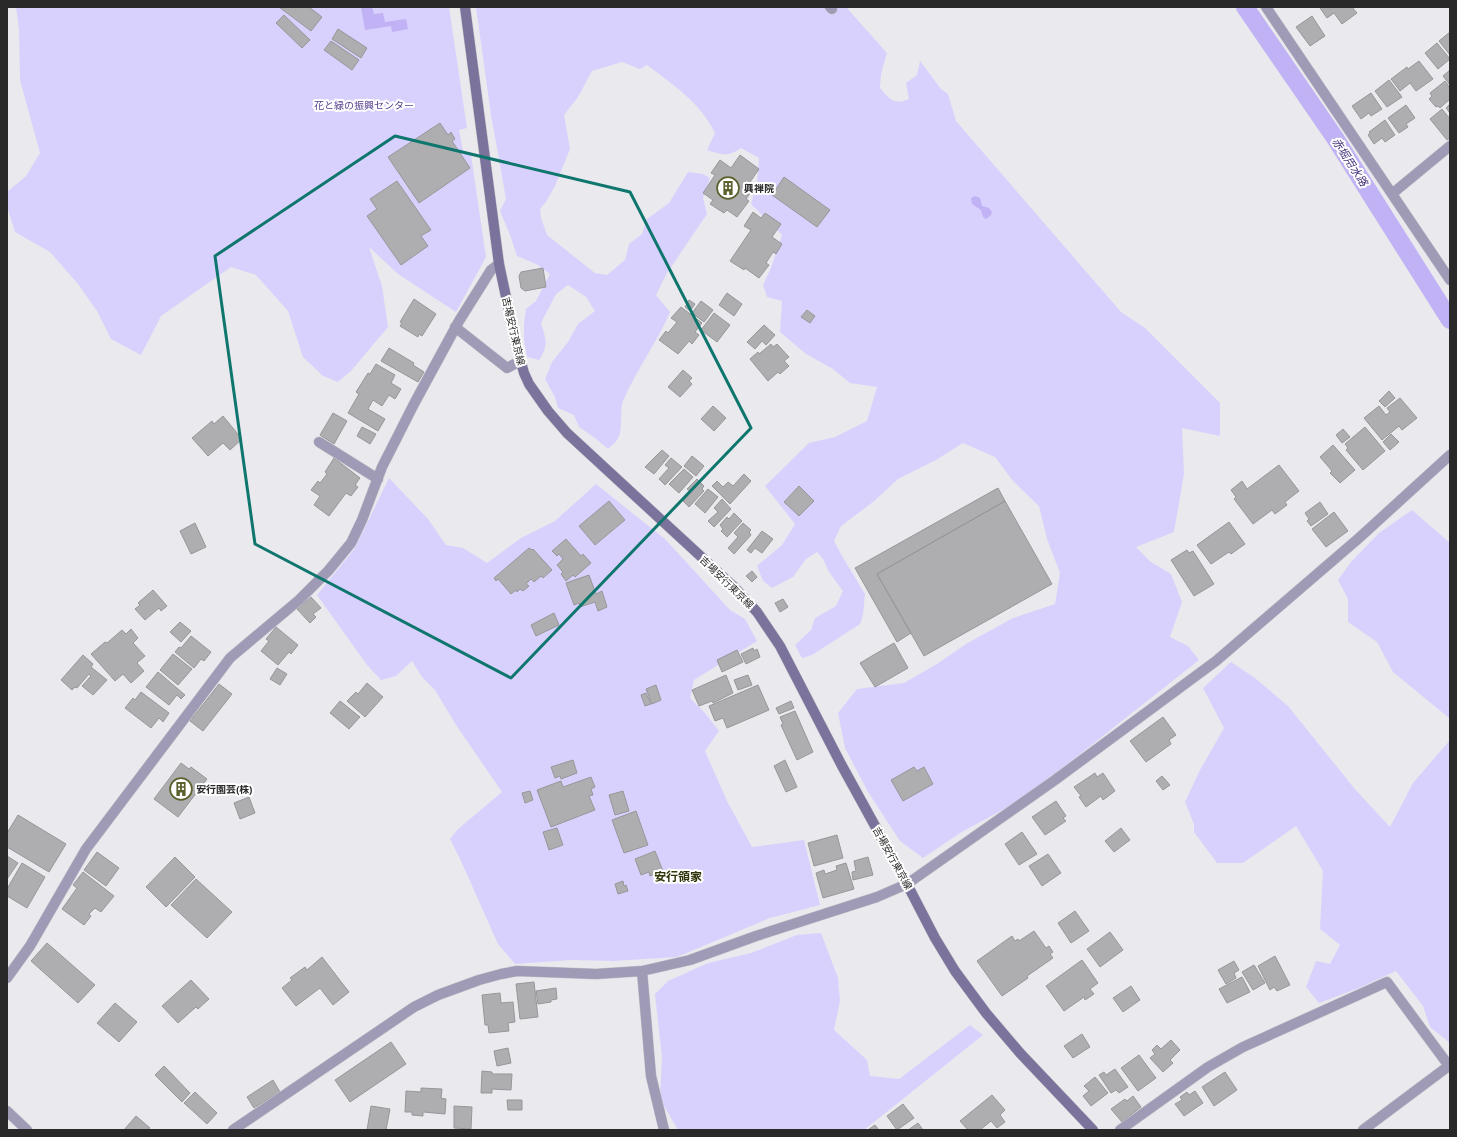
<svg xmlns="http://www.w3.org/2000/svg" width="1457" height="1137" font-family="'PT Sans','Noto Sans JP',sans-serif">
  <rect width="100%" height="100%" fill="#eae9ed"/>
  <path fill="#d9d1fd" d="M16 7H449L467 128 459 130 463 151 471 155 486 257 456 312 398 274 369 247 382 286 388 327 351 371 338 382 323 376 303 357 288 311 256 275 231 267 161 316 141 355 111 339 97 311 78 284 50 252 15 232 7 206V192L26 176 40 153 20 80 19 30Z
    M476 7H846L887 53 881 74 880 88C890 100 894 105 909 99L906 83 917 75 920 61 941 89 948 94 956 121 1121 312 1145 328 1220 403V436L1182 428 1184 474 1174 532 1136 547 1151 562 1171 574 1182 602 1170 637 1188 646 1199 660 1070 762 1015 803 960 833 923 858 900 841 868 792 845 748 838 713 857 689 904 683 937 664 966 644 1013 618 1055 604 1060 573 1047 539 1039 506 1013 481 995 457 963 443 936 460 898 479 873 502 841 526 834 541 842 556 865 594 863 615 860 624 812 655 802 658 795 645 811 630 815 618 836 606 843 591 829 572 823 559 817 552 806 559 793 577 772 588 763 581 757 566 782 545 795 524 765 486 809 443 835 437 867 421 877 387 850 383 833 369 806 354 780 332 782 301 767 297 763 285 771 268 782 235 751 204 757 182 759 158 741 148C728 157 722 155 707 150L715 133C701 103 672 84 647 65L640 69 622 62 592 71 578 97 564 115 570 149 555 186 546 202 540 209 541 218 547 235 595 273 607 275 625 260 629 244 642 234 647 219 669 203 688 172 703 174 710 178 703 198 707 214 667 273 656 295 670 312C657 343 636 370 623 401 619 412 624 431 617 440 615 443 611 446 608 449L595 438 579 427 574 415 558 408 555 397 545 379 552 362 568 342 578 324 595 311 586 297 568 285 556 294 541 323C546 339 549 345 539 360L527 357 524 340V324L526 309 536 301 550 274 536 264 517 256 510 235 500 211 506 199 491 115Z
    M389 478 428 519 446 545 463 548 487 563 521 538 555 521 596 484 665 539 730 610 745 619 757 641 694 680 690 698 705 713 719 731 705 751 727 801 752 847 804 840 820 905 770 918 677 957 613 961 572 960 515 964 498 944 461 861 450 839 458 829 502 792 456 725 435 690 422 677 412 661 396 676 381 680 367 665 317 595 355 548Z
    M1412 510 1450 543V722L1449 718 1393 672 1377 642 1348 622V599L1338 580 1351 562 1379 533Z
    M1231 662 1255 678 1288 706 1354 788 1390 827 1413 783 1450 740V1043L1430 1027 1423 1006 1396 971 1359 988 1319 1003 1306 987 1316 961 1330 964 1340 945 1320 929 1323 871 1296 826 1243 863H1217L1194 832V824L1185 802 1200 770 1224 728 1203 688Z
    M821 933 838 978 840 1001 834 1030 867 1060 870 1076 899 1079 970 1025 983 1035 864 1130H678L660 1099 662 1057 655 994 668 981 708 963 751 953 797 935Z"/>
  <path fill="#c0b2f4" d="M361 7H372L374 14 383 13 385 22 406 19 408 29 392 32 391 26 365 30Z
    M975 196 980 198 982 206 989 208 992 212 991 215 986 219C982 217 982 214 981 210L972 204 971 198Z"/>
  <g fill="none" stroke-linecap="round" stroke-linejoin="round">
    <path stroke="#c0b2f4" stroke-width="18" d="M1245 7 1335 138 1450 320"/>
  </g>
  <path fill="#aeaeb1" stroke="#97979a" d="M279 7H309L322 17 311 31Z
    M1321 7H1352L1357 13 1342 24 1334 13 1327 18 1320 8Z
    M284 15 310 40 302 48 276 23Z
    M1312 16 1325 36 1310 46 1296 27Z
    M338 29 367 48 361 58 332 39Z
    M1450 32V55L1439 41Z
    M331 41 359 60 352 70 324 50Z
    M1437 43 1450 59 1438 69 1425 53Z
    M1419 61 1433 79 1416 91 1410 83 1400 91 1391 79 1407 67 1408 69Z
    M1450 70V85L1443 76Z
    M1389 80 1402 97 1387 107 1375 91Z
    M1445 81 1450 88V99L1440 108 1438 106 1436 107 1429 99 1432 96 1430 93Z
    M1371 93 1382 109 1371 116 1369 113 1361 119 1352 106Z
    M1450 104V113L1446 108Z
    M1406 105 1415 118 1406 124 1408 127 1399 133 1388 118Z
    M1442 109 1450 119V138L1447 140 1430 119Z
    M1385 120 1395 135 1385 142 1382 138 1374 144 1368 135 1370 133 1369 132Z
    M440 123 448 135 451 132 455 139 452 141 470 168 419 203 388 157Z
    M740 155 759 169 750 182 753 185 749 191 751 192 746 199 749 201 737 217 727 210 724 213 710 204 713 200 703 193 715 175 711 173 720 160 731 168Z
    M784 177 830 210 817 227 772 195Z
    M397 181 431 230 421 236 428 246 401 265 367 216 377 209 370 199Z
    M753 212 761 218 765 213 781 224 772 237 782 244 776 254 773 252 766 263 769 265 759 278 745 268 744 270 730 261 751 230 744 226Z
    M543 268 546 287 525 291 521 288 519 276 521 272Z
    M727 293 742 304 734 316 719 305Z
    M414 299 436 314 422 336 419 334 418 337 400 326 402 323 400 322Z
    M689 300 695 304 690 311 685 307Z
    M701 301 713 310 704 322 692 313Z
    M681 307 702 323 695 332 699 335 692 344 689 341 678 354 659 340 666 331 668 333 677 322 671 318Z
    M807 310 815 316 810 323 801 317Z
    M714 313 730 325 717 342 701 330Z
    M764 325 775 335 766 345 762 341 755 349 747 342Z
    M771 344 773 347 777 344 789 357 784 361 789 366 780 374 778 372 768 381 750 359 758 352 759 354Z
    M389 348 414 363 413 365 424 372 418 382 381 361Z
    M376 364 395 375 391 383 401 389 395 399 389 395 382 406 373 400 368 409 385 419 378 431 348 413 359 394 356 392 368 373 370 374Z
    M683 370 692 378 689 381 692 384 680 397 668 387Z
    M1389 391 1395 398 1385 407 1379 401Z
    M1400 398 1417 418 1402 430 1399 426 1382 440 1364 418 1379 406 1386 415 1390 412 1387 408Z
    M713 406 726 418 714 431 701 419Z
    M333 413 347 421 334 444 320 435Z
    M223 416 242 439 230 450 223 443 208 456 192 438 212 421 214 424Z
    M362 427 376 434 370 444 357 436Z
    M1365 427 1385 451 1363 470 1346 450 1348 448 1345 444Z
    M1343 429 1350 437 1342 443 1336 435Z
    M1391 434 1399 442 1390 450 1383 442Z
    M1333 445 1355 470 1340 483 1330 473 1332 471 1320 457Z
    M662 450 669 456 654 474 645 467Z
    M692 456 704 466 696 476 684 466Z
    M334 458 360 478 355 485 358 487 351 496 346 493 329 516 314 505 320 496 311 490 318 481 320 483 327 474 325 472Z
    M671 458 682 467 665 485 659 479 669 468 665 465Z
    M1279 465 1299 491 1285 502 1287 505 1275 514 1272 510 1253 524 1234 499 1236 497 1231 490 1242 481 1247 489Z
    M684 469 693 477 679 493 669 484Z
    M744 474 751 481 730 504 712 486 717 481 723 487 728 482 733 486Z
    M697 479 704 486 702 489 704 491 689 507 683 501 691 492 687 489Z
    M799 486 814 501 799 516 784 502Z
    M998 488 1005 501 877 574 911 633 897 642 855 568Z
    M708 489 718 497 705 513 695 504Z
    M722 499 731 509 714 527 708 521 718 512 714 508Z
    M609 501 625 520 595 545 579 526Z
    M1005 501 1052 584 924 656 877 574Z
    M1320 502 1328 514 1311 526 1307 521 1309 519 1305 513Z
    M1334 512 1348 531 1326 547 1312 529Z
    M734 513 742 521 727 537 721 531 723 529 720 525 727 517 729 519Z
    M1229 522 1245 544 1231 554 1229 552 1211 564 1197 545Z
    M195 523 206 547 191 554 180 531Z
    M743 523 751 530 749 532 751 535 734 554 728 548 738 537 734 533Z
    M762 531 773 539 762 553 755 548 751 553 747 550Z
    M566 539 581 556 583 554 591 563 575 577 573 575 566 581 561 574 563 572 557 565 563 559 559 554 557 556 552 551Z
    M529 548 532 550 533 549 552 570 543 578 541 576 534 582 531 579 526 584 529 586 523 591 520 589 517 592 516 590 511 594 498 579 496 581 494 578Z
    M1187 550 1189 553 1193 551 1214 584 1194 596 1171 560Z
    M752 571 757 577 752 582 746 576Z
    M589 575 596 594 602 591 607 607 598 611 595 602 580 607 579 603 574 605 566 583Z
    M153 590 167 606 161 611 159 608 145 620 135 609 140 605 138 603Z
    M311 597 321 608 313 614 316 617 310 623 297 609Z
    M783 599 788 607 780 612 775 603Z
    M554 613 559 625 536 636 531 625Z
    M180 622 191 631 181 642 170 632Z
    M276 627 298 645 291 654 289 652 278 665 261 651 269 641 266 639Z
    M131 629 138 638 133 643 145 656 137 663 144 671 131 683 123 674 115 681 91 654 105 642 107 643 122 630 126 634Z
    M191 636 211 652 204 661 201 659 194 668 175 652 179 647 181 648Z
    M894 643 908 668 875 687 860 663Z
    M753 648 754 651 757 649 760 657 746 664 741 654Z
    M737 650 743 662 722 672 717 660Z
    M173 654 192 669 178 685 160 670Z
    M83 655 93 664 91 667 107 680 93 695 82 686 91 676 89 674 77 688 75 687 72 690 61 680Z
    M277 668 287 674 280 685 270 679Z
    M158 672 185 695 181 699 177 695 169 705 146 687Z
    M726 675 733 693 713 703 712 701 699 706 692 690Z
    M748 675 752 685 738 690 734 680Z
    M367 683 383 697 365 717 347 701 356 692 358 694Z
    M219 684 232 694 203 731 190 721Z
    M656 685 661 700 652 704 646 689Z
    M758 685 769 710 727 728 723 718 715 721 709 706Z
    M141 692 169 713 163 722 159 718 151 728 125 708 133 698 135 700Z
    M646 693 651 704 645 706 641 695Z
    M340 701 360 717 349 729 330 713Z
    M791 701 794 708 779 714 776 708Z
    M795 711 813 752 797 760 781 725 783 724 780 717Z
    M1163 717 1176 735 1169 740 1171 744 1146 762 1130 741Z
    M573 760 577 773 561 779 560 776 555 778 551 767Z
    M785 760 797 787 786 792 774 766Z
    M181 763 189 769 191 767 207 779 178 817 154 799Z
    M914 767 917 771 924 767 933 784 903 801 891 780Z
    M1095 773 1097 777 1103 773 1115 791 1103 800 1101 796 1086 807 1079 797 1081 796 1074 787Z
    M1162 776 1170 785 1163 790 1156 781Z
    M591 777 595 787 591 789 593 795 589 796 595 810 551 827 537 790 561 781 563 787Z
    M530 791 533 800 525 803 522 793Z
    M623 791 629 811 615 815 609 795Z
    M249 797 255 813 240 819 234 803Z
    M1056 801 1066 816 1063 818 1066 821 1045 835 1032 817Z
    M636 811 648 845 624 853 612 820Z
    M18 815 66 844 49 872 7 847V833Z
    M557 828 563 845 549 850 543 832Z
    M1121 828 1130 840 1114 852 1105 841Z
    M1022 832 1037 854 1019 865 1005 844Z
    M837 835 843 858 814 866 808 843Z
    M655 851 663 871 650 876 649 872 641 875 635 859Z
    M97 852 119 868 106 886 84 870Z
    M1048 854 1061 873 1042 886 1029 866Z
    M7 856 18 863 7 879Z
    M175 857 195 877 166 907 146 887Z
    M868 857 873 875 853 880 852 872 856 871 854 861Z
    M22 863 45 877 27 908 7 896V889Z
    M846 863 854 889 823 898 816 873 824 870 825 874 837 870 836 866Z
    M83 872 114 896 101 912 95 908 89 914 91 916 84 925 62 909 77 888 73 885Z
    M196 879 232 912 207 938 171 905Z
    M623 881 624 886 626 885 628 891 618 894 615 884Z
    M1075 911 1089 931 1071 943 1058 923Z
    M1034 931 1046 948 1049 946 1053 952 1050 954 1053 958 1027 976 1028 978 1002 996 977 961 1012 936 1015 941 1018 939 1019 941Z
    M1110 932 1123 950 1100 967 1087 949Z
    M47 943 95 985 78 1003 31 961Z
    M1275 956 1290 985 1277 991 1274 987 1270 990 1258 966Z
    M322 957 349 992 333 1005 320 988 296 1006 282 988 292 980 290 978 305 967 307 970Z
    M1082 960 1098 983 1090 989 1094 994 1085 1000 1084 997 1064 1011 1046 986Z
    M1234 961 1239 970 1234 973 1236 978 1226 984 1218 970Z
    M1254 965 1265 983 1253 990 1242 972Z
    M1242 977 1250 992 1227 1003 1219 989Z
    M191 980 209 999 198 1009 196 1007 178 1023 162 1006Z
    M534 982 538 1017 520 1019 516 984Z
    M1131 986 1140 1000 1123 1012 1113 998Z
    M556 988 557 999 551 1000V1002L538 1004 536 991Z
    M500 993 501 1003 513 1002 515 1022 508 1023 509 1031 489 1033 488 1025H485L482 995Z
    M115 1003 137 1022 119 1042 97 1023Z
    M1082 1034 1090 1047 1073 1058 1064 1046Z
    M1171 1040 1180 1050 1170 1060 1173 1063 1163 1072 1150 1058 1155 1054 1152 1050 1157 1045 1161 1049Z
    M391 1042 406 1064 350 1102 335 1080Z
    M508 1048 511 1063 497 1066 494 1051Z
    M1139 1055 1156 1078 1138 1091 1121 1068Z
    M164 1066 190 1093 182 1102 155 1075Z
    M1115 1069 1128 1087 1119 1093 1116 1090 1111 1093 1099 1075 1104 1072 1106 1075Z
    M482 1071 492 1072V1074H512L511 1090 492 1089V1093H481Z
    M1225 1072 1237 1090 1214 1106 1202 1087Z
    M1095 1077 1108 1093 1091 1106 1083 1096 1089 1091 1084 1086Z
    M273 1080 280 1092 254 1108 247 1097Z
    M421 1088 442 1089 441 1098 446 1099 445 1114 423 1112V1116L412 1115V1112H405L406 1091 421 1092Z
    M1195 1091 1203 1103 1184 1116 1175 1104 1182 1100 1180 1097 1187 1092 1189 1095Z
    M195 1092 217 1113 207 1124 184 1103Z
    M992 1095 1005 1110 1000 1115 1005 1122 997 1128 991 1121 980 1130H968L960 1121Z
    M1133 1096 1141 1107 1122 1122 1111 1109 1125 1099 1127 1101Z
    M507 1100H522V1110H508Z
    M903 1104 914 1118 897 1130 887 1116Z
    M371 1106 390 1109 386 1130H367Z
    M454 1106 472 1107 471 1129 454 1128Z
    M136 1116 150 1128 148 1130H124Z
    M918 1123 923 1130H908Z
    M875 1125 879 1130H868Z"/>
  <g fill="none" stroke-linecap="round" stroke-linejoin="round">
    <g stroke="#c7c6ca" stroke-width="11">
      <path id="minor" d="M830 7 832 9
        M1393 193 1450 146
        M455 327 507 368 520 361
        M319 442 378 479
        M642 971 651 1076 664 1130
        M7 978 30 946 86 849 230 658 299 600 328 571 351 543 362 520 382 467 415 402 459 321 491 270 499 264
        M233 1130 414 1007 438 995 479 980 501 974 517 971 596 974 642 971 690 960 756 936 877 897 907 884 1055 780 1216 661 1359 538 1450 455
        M1120 1130 1208 1067 1243 1047 1387 982 1449 1066"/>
    </g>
    <g stroke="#c7c6ca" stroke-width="11">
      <path id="tertiary" d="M1266 7 1450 280
        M7 1111 27 1130
        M1363 1130 1450 1065"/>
    </g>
    <g stroke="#c7c6ca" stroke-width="11">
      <path id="secondary" d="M465 7 499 264 516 344 524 373 529 384 548 411 567 433 734 587 757 612 780 646 841 764 907 884 935 938 955 971 986 1013 1020 1053 1093 1130"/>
    </g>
    <use href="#minor" stroke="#9f9ab6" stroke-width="10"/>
    <use href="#tertiary" stroke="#9f9ab6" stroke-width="10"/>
    <use href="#secondary" stroke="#7b739c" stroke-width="10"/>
  </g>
  <path fill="none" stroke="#0f766e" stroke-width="3" stroke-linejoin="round" d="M395 136 630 192 751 428 511 678 255 544 215 256Z"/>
  <defs>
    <g id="building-ring" transform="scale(1.15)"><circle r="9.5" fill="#fff" stroke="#5c612e" stroke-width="1.5"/><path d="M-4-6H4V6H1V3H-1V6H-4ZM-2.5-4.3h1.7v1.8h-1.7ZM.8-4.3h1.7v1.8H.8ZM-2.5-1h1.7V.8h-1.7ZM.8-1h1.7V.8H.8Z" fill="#5c612e"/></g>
  </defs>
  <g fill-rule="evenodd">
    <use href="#building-ring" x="728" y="188"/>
    <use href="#building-ring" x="181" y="789"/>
  </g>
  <g text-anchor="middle" stroke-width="4" stroke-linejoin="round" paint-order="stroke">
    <g font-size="10" fill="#57418e" stroke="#fff">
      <text x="364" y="109">花と緑の振興センター</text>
    </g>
    <g font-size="10" font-weight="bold" fill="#29292a" stroke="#fff" text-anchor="start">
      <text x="744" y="192">興禅院</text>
      <text x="196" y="793">安行園芸(株)</text>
    </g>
    <g font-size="10" fill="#29292a" stroke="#fff">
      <text transform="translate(514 331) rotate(77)" y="4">吉場安行東京線</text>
      <text transform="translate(727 582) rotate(44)" y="4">吉場安行東京線</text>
      <text transform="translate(893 858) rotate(61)" y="4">吉場安行東京線</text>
    </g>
    <g font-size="11" font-style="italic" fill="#46307b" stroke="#fff">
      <text transform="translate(1350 162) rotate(57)" y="4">赤堀用水路</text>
    </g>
    <g font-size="12" font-weight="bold" fill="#303309" stroke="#fff">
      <text x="678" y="881">安行領家</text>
    </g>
  </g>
  <rect width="1457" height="1137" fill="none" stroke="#29292a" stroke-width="16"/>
</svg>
